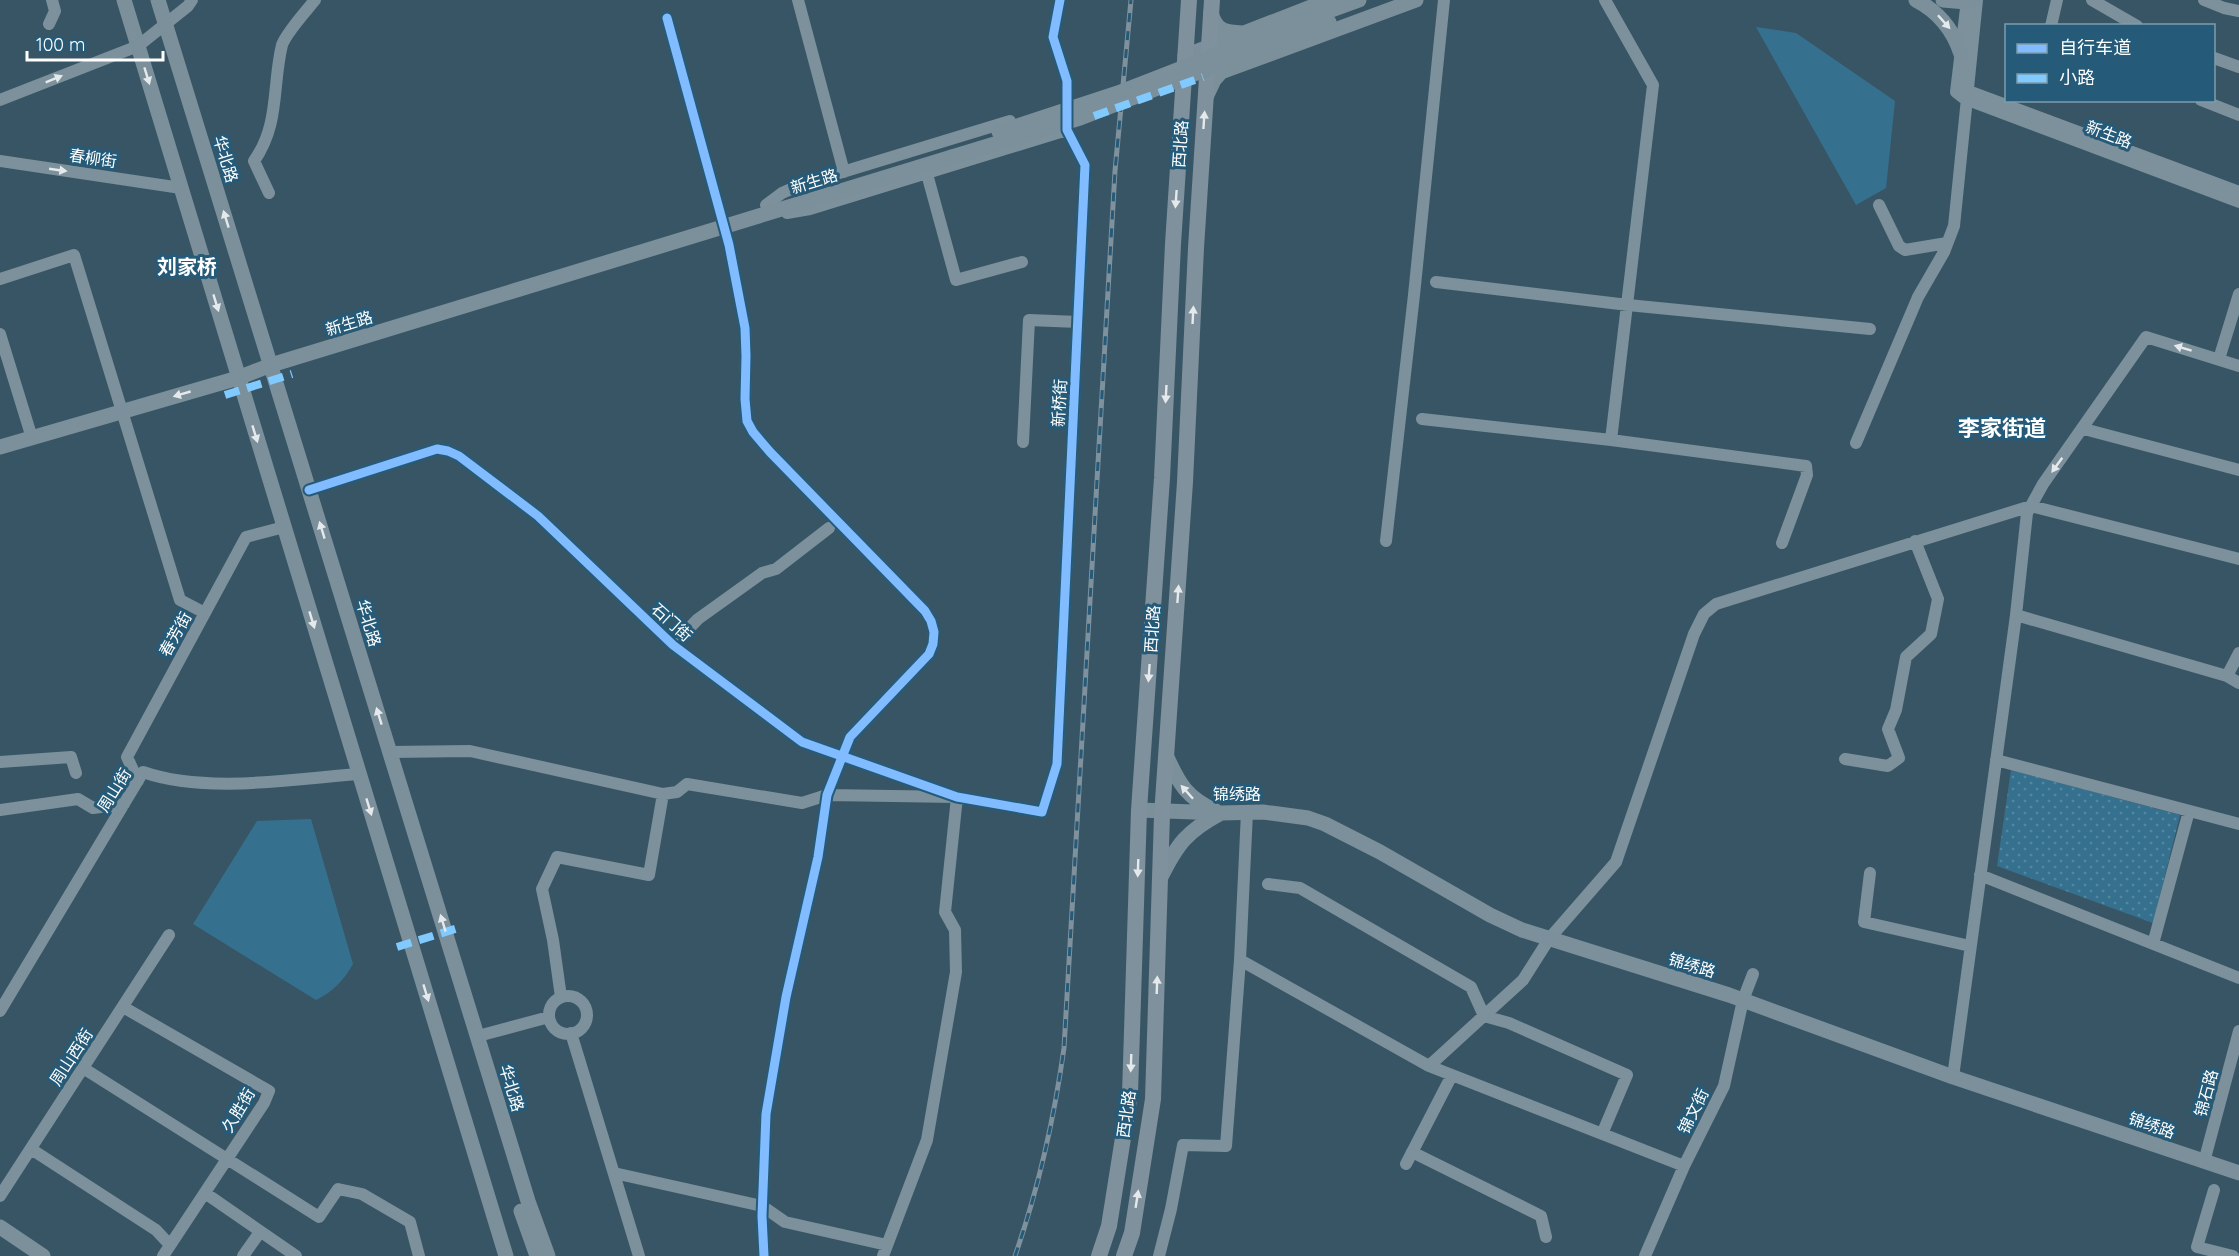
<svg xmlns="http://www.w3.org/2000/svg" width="2239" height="1256" font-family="Quicksand,'Noto Sans SC',sans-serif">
  <defs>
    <pattern id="park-dots" width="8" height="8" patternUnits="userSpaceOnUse" patternTransform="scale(1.5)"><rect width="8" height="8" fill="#35718e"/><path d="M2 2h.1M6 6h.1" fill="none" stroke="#53869f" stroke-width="1.8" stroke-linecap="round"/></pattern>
  </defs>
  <rect width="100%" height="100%" fill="#385565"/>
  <path fill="url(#park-dots)" d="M2011 770 2180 815 2153 923 1997 866Z"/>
  <path fill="#35718e" d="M1756 27 1796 33 1895 101 1886 188 1856 205Z
    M311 819 353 964C344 980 333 992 316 1000L193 924 257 821Z"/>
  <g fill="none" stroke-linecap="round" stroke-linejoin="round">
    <path stroke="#7c919c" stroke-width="12" d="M798 0 844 172
      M1605 0 1653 85 1611 440
      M2092 0 2137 26
      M2204 0 2224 8 2239 11
      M667 18 729 245 745 328 746 356 745 399 747 421 753 432 770 452 925 611 931 621 934 632 933 644 929 654 850 737 827 795 818 857 786 997 766 1114 762 1216 764 1256
      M49 24 55 11 52 0
      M2051 26 2057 0
      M2214 58 2239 67
      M1956 92 1965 99 2239 202
      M1956 92 1967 0
      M1959 92 1966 90 2239 192
      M0 100 138 46 188 6 192 0
      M2201 100 2239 115
      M0 161 181 188
      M927 174 956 280 1022 262
      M269 193 254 161C280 124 272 86 282 45 286 33 306 11 315 0
      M766 205 782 193 800 185 1010 121
      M1879 205 1899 246 1905 250 1947 243
      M787 213 810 209 1067 130
      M0 279 74 255 180 600 205 613
      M1436 282 1628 305 1870 329
      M0 334 32 438
      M2219 359 2239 294
      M1422 419 1611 440 1806 466 1807 475 1782 543
      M2084 429 2239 470
      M1023 442 1029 320 1078 322
      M1856 443 1918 297 1944 252 1954 226 1977 0
      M309 490 437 449 448 451 459 456 538 516 673 645 802 742 957 797 1042 812 1057 764 1085 165 1067 130V81L1053 37 1060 0
      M1386 541 1414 295 1444 0
      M2016 615 2227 676 2239 683
      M673 645 698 619 762 573 776 569 829 528
      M2227 676 2239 653
      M390 752 470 751 663 794 677 792 687 784 802 803 827 795 957 797 945 912 955 930 956 972 927 1140 883 1256
      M1845 759 1888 766 1899 758 1888 729 1896 710 1906 657 1931 634 1938 599 1915 541
      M1996 760 2239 824
      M0 762 71 757 76 773
      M138 781 127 757 246 537 284 527
      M0 810 78 799 93 808 124 804
      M1870 873 1864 922 1970 946
      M1980 875 2239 978
      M1268 884 1300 888 1471 987 1484 1016 1509 1023 1627 1075 1602 1134
      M2153 944 2189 811
      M1240 960 1429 1066 1684 1166
      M549 1015a19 19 0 1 1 38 0a19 19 0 1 1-38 0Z
      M561 997 553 940 542 889 557 857 649 875 663 794
      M123 1007 269 1091 264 1103 163 1256
      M0 1011 143 772C206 794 293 779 359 774
      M571 1033 639 1256
      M478 1036 549 1017
      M1429 1066 1523 980 1549 939 1616 862 1694 634 1704 614 1716 604 2031 506 2239 559
      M83 1068 319 1217 338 1189 362 1194 410 1222 419 1256
      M1953 1077 2016 615 2027 513 2043 484 2146 337 2239 366
      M31 1149 156 1230 170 1245
      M1412 1152 1541 1216 1546 1237
      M2204 1162 2239 1031
      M1406 1164 1452 1075
      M614 1173 762 1206 785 1222 887 1245
      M2214 1190 2197 1247 2233 1256
      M205 1193 296 1256
      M0 1196 169 935
      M243 1256 260 1232
      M1159 1256 1171 1209 1183 1145 1226 1146 1240 960 1247 812
      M1645 1256 1684 1166 1724 1086 1743 1000 1753 974"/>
    <path stroke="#7b909b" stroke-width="15" d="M124 0 506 1256
      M158 0 528 1201 548 1256
      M1916 0C1939 12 1953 29 1961 54
      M1943 0 1966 2 1973 0
      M1211 12C1216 32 1226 32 1244 33
      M1326 12 1359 0
      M1185 56 1329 0
      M1206 97 1214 80 1221 72 1416 0
      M0 447 238 378 271 365 952 157
      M1167 757C1179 784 1187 798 1216 811
      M1139 810 1221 813 1263 812 1308 818 1325 824 1380 852 1490 915 1522 930 1729 995 1953 1077 2239 1173
      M1160 879C1177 844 1187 831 1221 813
      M521 1211 537 1256
      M0 1227 43 1256"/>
    <path stroke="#7e919c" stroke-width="16" d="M1099 1256 1109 1226 1130 1094 1139 810 1162 478 1173 244 1189 0
      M1124 1256 1132 1233 1153 1099 1162 815 1185 482 1196 248 1212 0"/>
    <g stroke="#7e919c" stroke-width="5">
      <path id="rail" d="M1015 1256C1039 1187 1054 1119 1064 1048L1115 171 1131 0"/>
    </g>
    <use href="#rail" stroke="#255b78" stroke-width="3" stroke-dasharray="9" stroke-linecap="butt"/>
    <path stroke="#7b909b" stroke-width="15" d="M999 132 1118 93 1326 12
      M952 157 1080 118 1329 22"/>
    <path stroke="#80caff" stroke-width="8" stroke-dasharray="15 8" stroke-linecap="butt" d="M1094 116 1203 77
      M225 395 292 374
      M397 947 458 928"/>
    <g stroke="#255b78" stroke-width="13">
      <path id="cycleway" d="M667 18 729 245 745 328 746 356 745 399 747 421 753 432 770 452 925 611 931 621 934 632 933 644 929 654 850 737 827 795 818 857 786 997 766 1114 762 1216 764 1256
        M309 490 437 449 448 451 459 456 538 516 673 645 802 742 957 797 1042 812 1057 764 1085 165 1067 130V81L1053 37 1060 0"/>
    </g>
    <use href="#cycleway" stroke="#80bcff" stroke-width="9"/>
  </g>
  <defs><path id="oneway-solid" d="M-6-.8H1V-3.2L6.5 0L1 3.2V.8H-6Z" transform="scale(1.5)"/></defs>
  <g fill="#e5e9eb">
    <use href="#oneway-solid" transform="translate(1944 22) rotate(48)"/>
    <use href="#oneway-solid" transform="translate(147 76) rotate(73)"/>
    <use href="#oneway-solid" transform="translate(54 79) rotate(-22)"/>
    <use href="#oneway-solid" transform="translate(1204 120) rotate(-86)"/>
    <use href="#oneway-solid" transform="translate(58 170) rotate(8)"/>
    <use href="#oneway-solid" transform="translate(1176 199) rotate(94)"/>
    <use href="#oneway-solid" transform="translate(226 219) rotate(-107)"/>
    <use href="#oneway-solid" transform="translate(216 303) rotate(73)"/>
    <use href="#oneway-solid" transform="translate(1193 315) rotate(-87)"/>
    <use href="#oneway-solid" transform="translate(2183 348) rotate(-163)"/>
    <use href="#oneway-solid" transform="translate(182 394) rotate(164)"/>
    <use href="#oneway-solid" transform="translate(1166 394) rotate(93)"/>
    <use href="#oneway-solid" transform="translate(255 434) rotate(73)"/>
    <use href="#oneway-solid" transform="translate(2057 465) rotate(126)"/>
    <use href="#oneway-solid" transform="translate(322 530) rotate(-107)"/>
    <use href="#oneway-solid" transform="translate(1178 594) rotate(-86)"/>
    <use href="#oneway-solid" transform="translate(312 620) rotate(73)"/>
    <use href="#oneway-solid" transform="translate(1149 673) rotate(94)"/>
    <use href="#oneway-solid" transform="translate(379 716) rotate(-107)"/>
    <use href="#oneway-solid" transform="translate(1187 792) rotate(-132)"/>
    <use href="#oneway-solid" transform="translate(369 807) rotate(73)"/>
    <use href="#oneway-solid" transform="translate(1138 868) rotate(92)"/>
    <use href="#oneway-solid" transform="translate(443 923) rotate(-107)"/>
    <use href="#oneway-solid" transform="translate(1157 985) rotate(-88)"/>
    <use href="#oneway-solid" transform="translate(426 993) rotate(73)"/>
    <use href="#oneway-solid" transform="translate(1131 1063) rotate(92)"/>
    <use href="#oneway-solid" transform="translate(1137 1199) rotate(-81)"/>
  </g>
  <g text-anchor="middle" stroke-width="6" stroke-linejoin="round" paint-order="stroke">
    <g font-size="16" fill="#fff" stroke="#255b78">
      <text transform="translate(2109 134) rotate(21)" y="6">新生路</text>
      <text transform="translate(1180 144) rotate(-86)" y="6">西北路</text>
      <text transform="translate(93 158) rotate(8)" y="6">春柳街</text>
      <text transform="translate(226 159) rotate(73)" y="6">华北路</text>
      <text transform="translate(814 181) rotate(-17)" y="6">新生路</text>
      <text transform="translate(349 323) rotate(-17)" y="6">新生路</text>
      <text transform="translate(1059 403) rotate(-87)" y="6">新桥街</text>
      <text transform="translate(672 622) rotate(42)" y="6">石门街</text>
      <text transform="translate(369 623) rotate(73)" y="6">华北路</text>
      <text transform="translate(1152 629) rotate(-86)" y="6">西北路</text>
      <text transform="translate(175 634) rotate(-61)" y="6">春芳街</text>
      <text transform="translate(114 790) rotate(-58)" y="6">周山街</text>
      <text x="1237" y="800">锦绣路</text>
      <text transform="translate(1692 965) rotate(17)" y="6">锦绣路</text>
      <text transform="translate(71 1057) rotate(-57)" y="6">周山西街</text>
      <text transform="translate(512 1088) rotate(73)" y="6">华北路</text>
      <text transform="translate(2206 1093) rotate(-75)" y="6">锦石路</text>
      <text transform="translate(238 1110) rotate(-59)" y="6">久胜街</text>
      <text transform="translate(1693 1111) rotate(-64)" y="6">锦文街</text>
      <text transform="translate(1126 1114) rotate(-82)" y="6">西北路</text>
      <text transform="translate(2152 1125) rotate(19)" y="6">锦绣路</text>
    </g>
    <g font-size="20" font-weight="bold" fill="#fff" stroke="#255b78">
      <text x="187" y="274">刘家桥</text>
    </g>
    <g font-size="22" font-weight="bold" fill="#fff" stroke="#255b78">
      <text x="2002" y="436">李家街道</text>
    </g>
  </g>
  <rect x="2005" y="24" width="210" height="78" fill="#255b78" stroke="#7c9dae" stroke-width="1.5"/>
  <rect x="2017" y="44" width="30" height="9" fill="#80bcff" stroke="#7c9dae" stroke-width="1.5"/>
  <text x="2059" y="54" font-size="18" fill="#ffffff">自行车道</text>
  <rect x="2017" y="74" width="30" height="9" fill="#80caff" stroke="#7c9dae" stroke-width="1.5"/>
  <text x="2059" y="84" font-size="18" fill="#ffffff">小路</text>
  <path d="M27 51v9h136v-9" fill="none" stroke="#ffffff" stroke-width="3"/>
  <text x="36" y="51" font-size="18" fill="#ffffff" stroke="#255b78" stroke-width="4.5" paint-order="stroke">100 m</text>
</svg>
